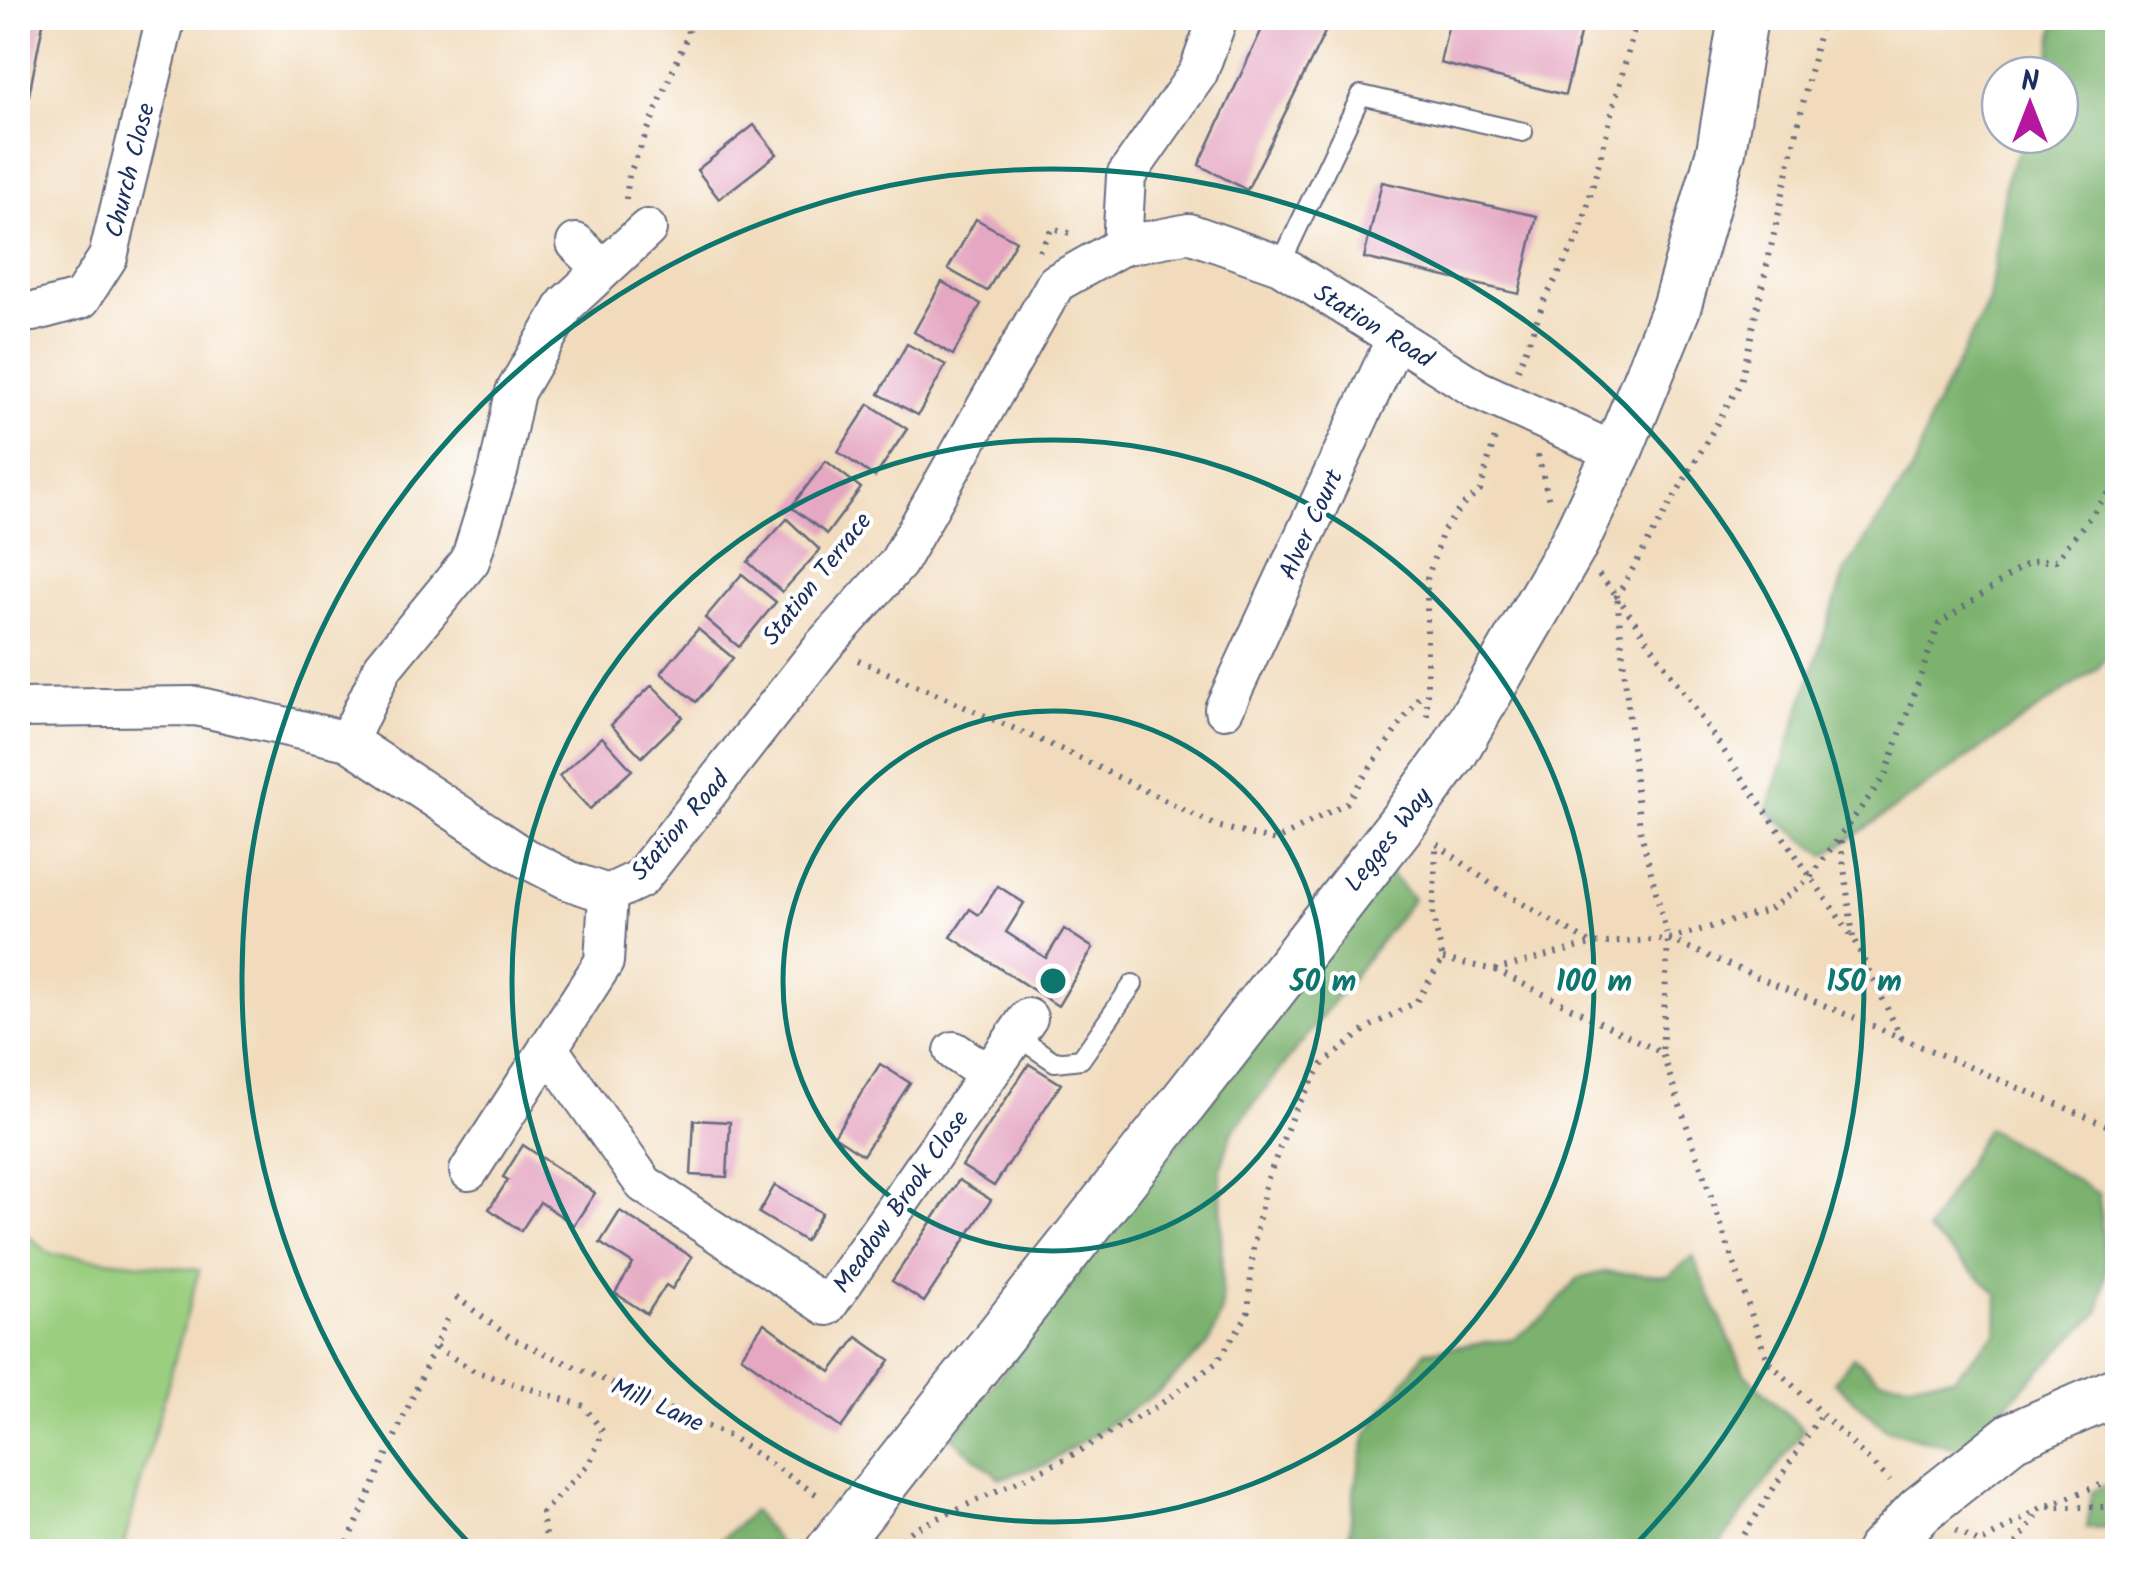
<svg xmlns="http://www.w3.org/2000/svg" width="2135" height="1569" font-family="Kalam,sans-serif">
  <rect width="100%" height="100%" fill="#fff"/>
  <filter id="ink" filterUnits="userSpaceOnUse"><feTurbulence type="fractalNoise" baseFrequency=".01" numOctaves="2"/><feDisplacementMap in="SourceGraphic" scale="20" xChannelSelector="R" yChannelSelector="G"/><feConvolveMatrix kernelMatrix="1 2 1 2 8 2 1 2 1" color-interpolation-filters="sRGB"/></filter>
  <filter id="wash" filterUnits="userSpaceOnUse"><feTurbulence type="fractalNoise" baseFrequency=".0048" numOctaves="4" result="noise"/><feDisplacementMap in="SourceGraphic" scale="40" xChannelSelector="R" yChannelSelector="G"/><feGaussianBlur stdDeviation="2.25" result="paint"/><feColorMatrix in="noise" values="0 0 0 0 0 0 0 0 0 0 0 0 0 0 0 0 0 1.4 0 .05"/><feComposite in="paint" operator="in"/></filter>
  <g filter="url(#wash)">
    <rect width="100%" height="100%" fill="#f1dbbc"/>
    <path fill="#9bcf80" stroke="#5b7f6f" stroke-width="2.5" d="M18 1228 50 1254 199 1270 122 1551H18Z"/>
    <path fill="#7cb26e" stroke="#4c7066" stroke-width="2.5" d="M2056 18H2117V641L2098 668 1825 856 1767 811 1845 571 1915 466 1931 415 1989 301 2007 176 2026 135H2060V75H2047Z
      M1387 870 1413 899 1232 1132 1221 1168 1222 1311 1208 1345 1158 1392 1047 1464 1000 1478 952 1438Z
      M1987 1128 2099 1194 2106 1270 2099 1312 1961 1449 1887 1430 1834 1382 1853 1357 1880 1379 1910 1382 1954 1377 1997 1332 1998 1294 1927 1231Z
      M1693 1256 1745 1374 1804 1430 1715 1551H1347L1355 1486 1367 1434 1426 1351 1513 1339 1546 1316 1577 1279 1604 1272 1669 1276Z
      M2117 1479V1527L2087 1528 2092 1492Z
      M753 1511 785 1551H709Z"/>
    <g id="blocks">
      <path fill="#e5a7c2" d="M18 18H44L29 95 18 92Z
        M1267 18H1332L1247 190 1199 165Z
        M1450 18H1584L1565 95 1440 63Z
        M754 125 777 154 719 199 697 170Z
        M1382 182 1537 216 1519 294 1364 258Z
        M976 219 1016 241 987 291 948 269Z
        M942 282 981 304 953 355 914 332Z
        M907 344 946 365 918 415 879 394Z
        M869 404 907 429 875 477 838 452Z
        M826 461 861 488 827 534 791 507Z
        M787 519 820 550 782 592 748 562Z
        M742 574 776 602 739 647 705 618Z
        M698 629 733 658 696 702 661 673Z
        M652 685 683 717 642 757 611 725Z
        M602 737 632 770 590 809 559 776Z
        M998 886 1024 903 1006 932 1046 958 1064 929 1093 948 1058 1006 951 937 970 909 979 915Z
        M880 1064 910 1083 863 1155 834 1136Z
        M1029 1064 1061 1084 994 1186 962 1166Z
        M694 1120 730 1122 727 1177 691 1175Z
        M523 1145 595 1193 574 1225 540 1202 521 1231 489 1209 508 1180 503 1177Z
        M959 1180 991 1200 924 1302 892 1281Z
        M775 1185 822 1213 805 1241 759 1213Z
        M620 1211 692 1257 672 1289 666 1285 647 1314 615 1293 633 1264 600 1243Z
        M764 1323 831 1372 857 1337 890 1360 841 1428 741 1356Z"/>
    </g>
  </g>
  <g filter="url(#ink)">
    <use href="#blocks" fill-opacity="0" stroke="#666b7f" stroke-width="2.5"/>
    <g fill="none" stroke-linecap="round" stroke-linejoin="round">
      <g stroke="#666b7f" stroke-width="22">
        <path id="service" d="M1280 265 1361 95 1523 132
          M1016 1036 1055 1062 1081 1059 1133 984"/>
      </g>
      <g stroke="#666b7f" stroke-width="42">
        <path id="minor" d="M576 243 603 269
          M1122 246 1126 176 1198 73 1218 18
          M18 309 33 312 81 299 108 257 163 29
          M18 708 196 706 348 741 525 858 570 881 608 894 640 879 824 645 898 563 1056 283 1122 246 1189 233 1280 265 1478 390 1617 453
          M1224 709 1396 338
          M348 741 383 667 470 561 499 468 515 392 566 304 647 229
          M548 1048 644 1184 827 1306 1028 1018
          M954 1051 988 1074
          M469 1171 604 962 608 894"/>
      </g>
      <g stroke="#666b7f" stroke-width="52">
        <path id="tertiary" d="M829 1552 1145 1152 1405 819 1453 753 1573 545 1617 453 1676 308 1721 151 1743 18
          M1880 1552 1920 1510 2012 1437 2118 1391"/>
      </g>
      <path stroke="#666b7f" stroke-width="6" stroke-dasharray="2.5 8" stroke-linecap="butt" d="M1822 18 1741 382 1617 596 1853 938 1903 1041
        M626 199 629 175 688 34 686 18
        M1039 251 1052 228 1073 234
        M1518 370 1544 301 1580 234 1637 18
        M1538 455 1549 501
        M1599 575 1617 596 1640 829 1668 939 1662 1053
        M858 660 1065 751 1217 826 1275 841 1346 803 1423 691
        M1427 716V579L1443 531 1461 507 1480 491 1496 434
        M1437 844 1499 890 1590 943
        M1853 937 1840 836 1885 776 1939 624 2029 562 2056 560 2118 481
        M1669 939 1769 910 1810 878 1840 836
        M1443 959 1495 970 1591 944 1668 939 2118 1130
        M1495 970 1662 1053 1767 1360 1890 1481
        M456 1297 511 1338 729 1436 822 1498
        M436 1347 474 1371 584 1406 603 1432 589 1464 542 1513 546 1543 544 1552
        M2049 1505 2118 1478
        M1956 1530 1980 1543 2043 1507H2105L2118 1517
        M344 1552 450 1312
        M777 1552 788 1536
        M886 1552 913 1530 1065 1459 1162 1403 1217 1362 1248 1314 1253 1250 1265 1186 1292 1116 1322 1065 1369 1027 1416 1002 1443 959 1433 917 1436 849
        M1733 1552 1821 1414
        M2010 1552 2039 1513"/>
      <use href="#service" stroke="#fff" stroke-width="18"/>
      <use href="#minor" stroke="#fff" stroke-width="38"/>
      <use href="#tertiary" stroke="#fff" stroke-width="48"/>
    </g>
  </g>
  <g fill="none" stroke="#0f766e" stroke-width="5">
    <circle cx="1053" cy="981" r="270"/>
    <circle cx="1053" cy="981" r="541"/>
    <path d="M475 1549A811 811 0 1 1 1631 1549"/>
  </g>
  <g text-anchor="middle" stroke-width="8" stroke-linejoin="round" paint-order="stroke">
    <g font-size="25" fill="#1b2f5e" stroke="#fff">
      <text transform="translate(129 170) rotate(-76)" y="9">Church Close</text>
      <text transform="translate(1374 325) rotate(32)" y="9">Station Road</text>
      <text transform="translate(1310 524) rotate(-65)" y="9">Alver Court</text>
      <text transform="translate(816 578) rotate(-52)" y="9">Station Terrace</text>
      <text transform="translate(679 825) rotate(-49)" y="9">Station Road</text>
      <text transform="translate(1387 839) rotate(-52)" y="9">Legges Way</text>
      <text transform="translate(900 1201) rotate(-55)" y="9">Meadow Brook Close</text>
      <text transform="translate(658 1404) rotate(24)" y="9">Mill Lane</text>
    </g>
  </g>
  <circle cx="1053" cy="981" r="15" fill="#0f766e" stroke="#fff" stroke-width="5"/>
  <g font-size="30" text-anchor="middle" font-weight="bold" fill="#0f766e" stroke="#fff" stroke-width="8" stroke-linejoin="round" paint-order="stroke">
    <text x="1323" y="991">50 m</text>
    <text x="1594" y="991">100 m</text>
    <text x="1864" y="991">150 m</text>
  </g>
  <rect width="2135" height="1569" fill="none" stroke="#fff" stroke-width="60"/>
  <g transform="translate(2030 105)"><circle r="48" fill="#ffffff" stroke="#a4acbf" stroke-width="2.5"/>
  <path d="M0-8L18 38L0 25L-18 38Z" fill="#b5179e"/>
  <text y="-15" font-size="28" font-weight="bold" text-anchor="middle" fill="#1b2f5e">N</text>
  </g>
</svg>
